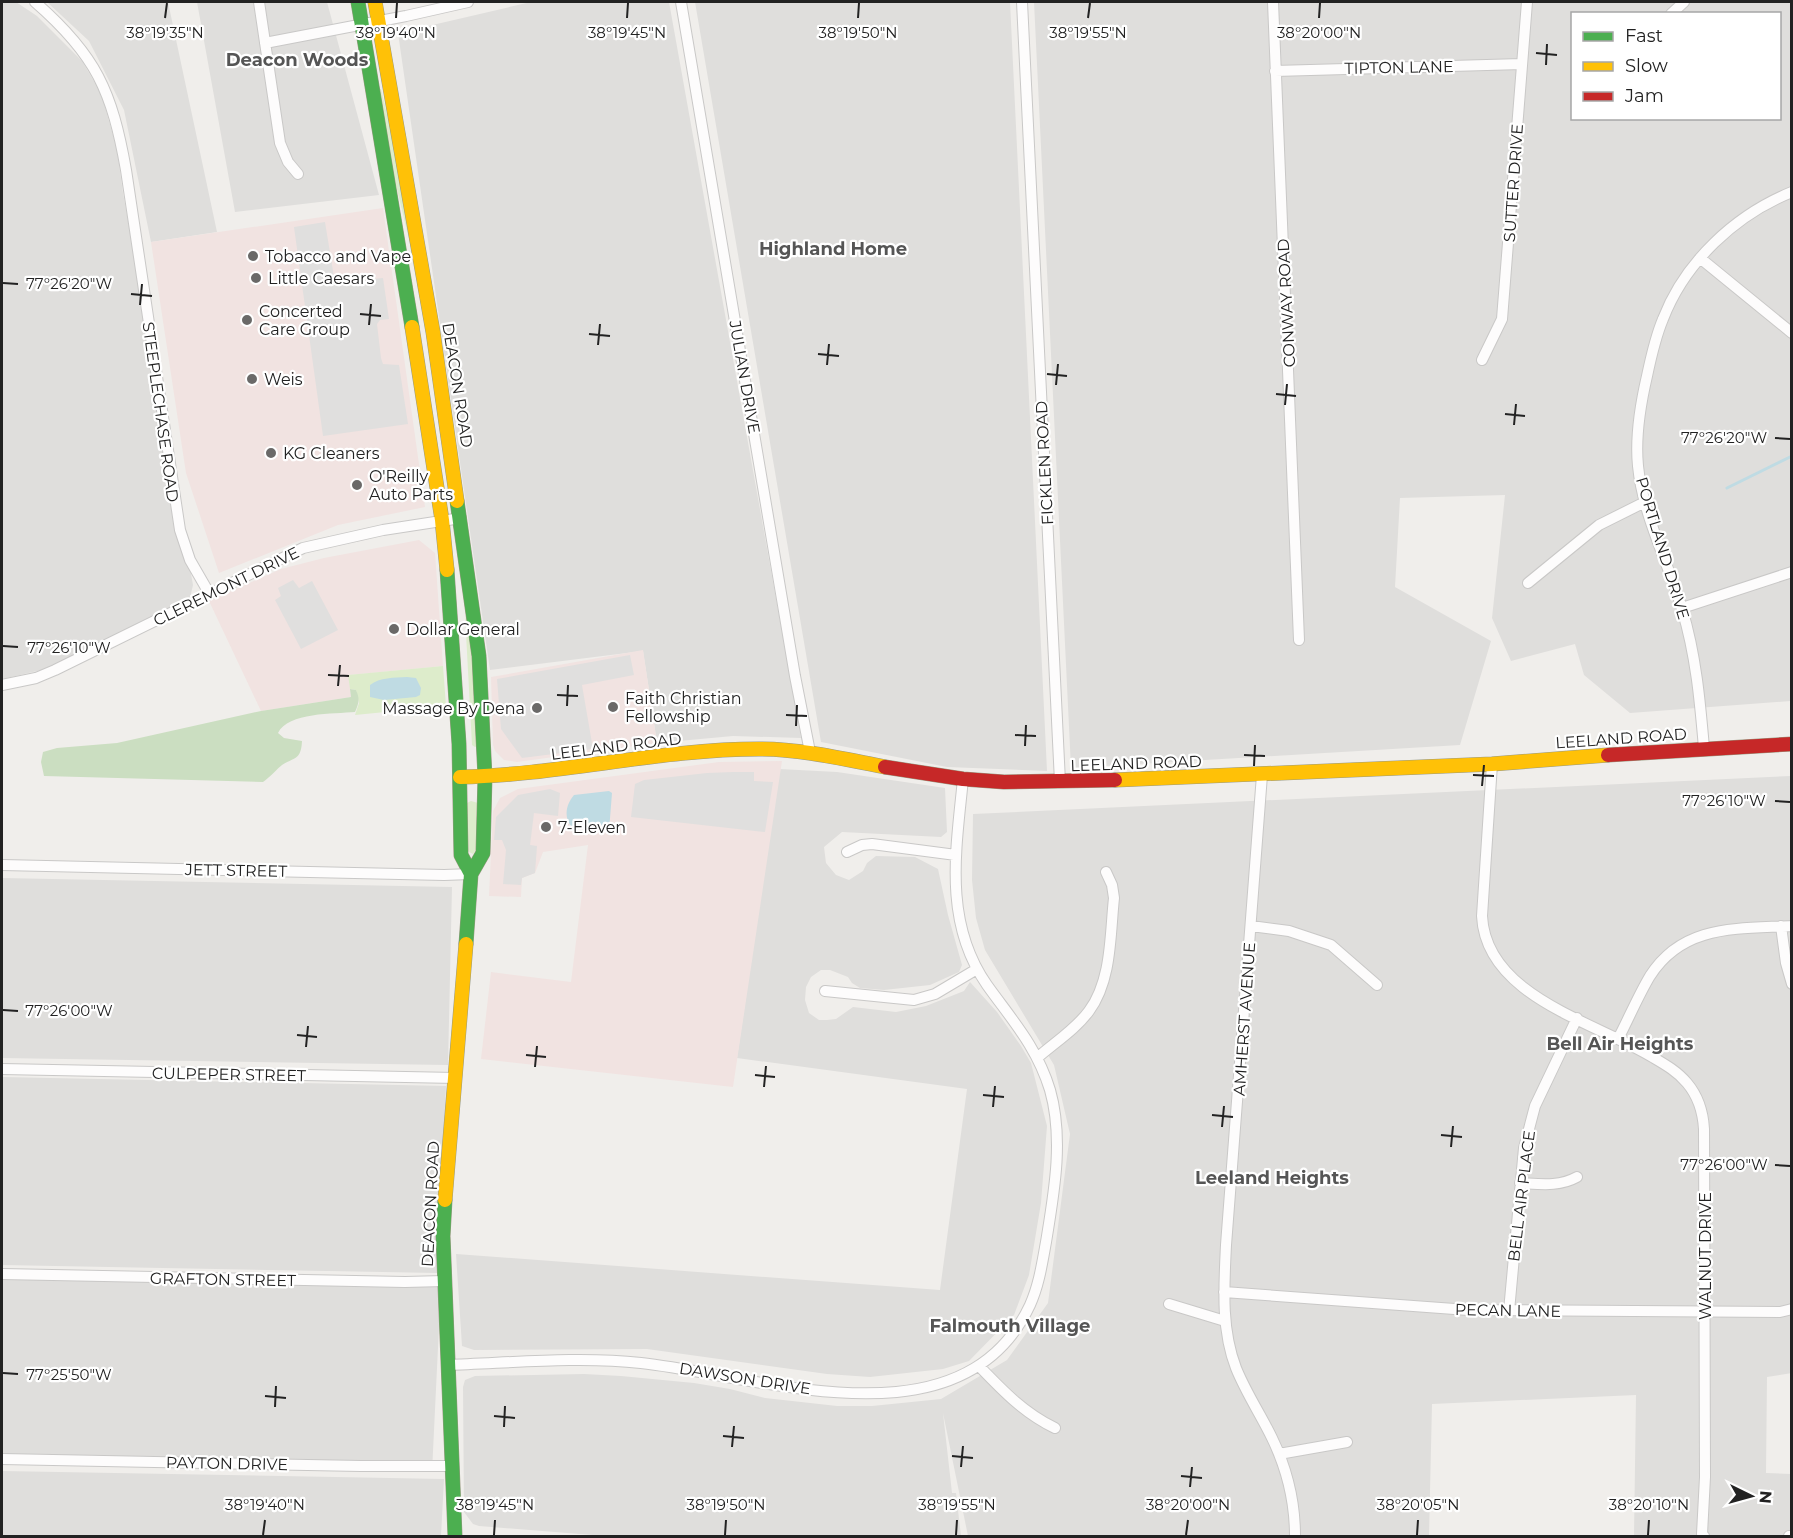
<svg xmlns="http://www.w3.org/2000/svg" width="1793" height="1538" font-family="Montserrat,sans-serif">
  <rect width="100%" height="100%" fill="#f0eeeb"/>
  <path fill="#dfdedc" fill-rule="evenodd" d="M2 2H16L37 16 82 61 101 93 117 149 123 193 193 585 190 598 46 669 2 679Z
    M47 2H168L217 232 151 242 124 110 89 41Z
    M197 2H327L379 195 235 212Z
    M531 2H669L801 738 733 736 657 743 643 651 490 670 398 33Z
    M695 2H1010L1047 771 947 767 821 742Z
    M1034 2H1791V701L1630 713 1584 675 1575 644 1511 661 1492 618 1505 495 1400 498 1395 587 1491 641 1460 745 1071 768ZM1572 14H1780V118H1572Z
    M779 769 837 772 945 788 947 832 941 837 842 832 824 847 826 863 836 875 849 880 863 871 867 863 876 856 915 857 938 869 948 915 962 965 959 972 930 985 884 990 860 988 852 983 848 977 830 970H821L811 977 806 987 805 1000 809 1013 819 1020H827L836 1019 853 1007 896 1012 926 1006 964 991 970 982 997 1012 1021 1046 1031 1063 1047 1126 1041 1203 1029 1275 1014 1315 969 1361 943 1369 870 1377 827 1374 647 1349 474 1350 462 1346 456 1254 940 1290 967 1089 737 1058Z
    M1791 776 1792 1373 1767 1377 1766 1473 1791 1474V1536H1634L1636 1395 1432 1404 1429 1536H968L943 1413 952 1493H956L961 1536H605L479 1526 473 1524 464 1512 463 1387 465 1380 475 1376 584 1374 621 1376 694 1383 730 1389 765 1398 837 1406H872L941 1399 1007 1360 1048 1303 1070 1134 1054 1065 985 950 976 918 972 880 973 814Z
    M2 878 452 887 448 1065 2 1058Z
    M2 1077 446 1086 437 1273 2 1265Z
    M2 1276 441 1285 432 1472 2 1464Z
    M2 1471 444 1479 441 1536H2Z"/>
  <path fill="#f1e3e1" d="M383 208 425 507 338 525 219 573 186 473 151 242Z
    M419 540 435 553 443 666 349 675 351 697 261 711 209 601 281 569 324 558Z
    M643 650 657 743 517 762 504 760 495 751 493 745 491 677Z
    M782 761 733 1087 481 1059 491 972 571 982 588 845 543 852 535 873 522 878 521 897 489 896 493 811 500 798 518 789 719 762Z"/>
  <path fill="#ddeccb" d="M379 89H381L401 173 413 256 394 177Z
    M465 615 471 646 478 746 475 747 472 745Z
    M443 666 446 706 355 715 359 703 356 690 350 689 348 675Z
    M471 801 478 803V847L473 854 469 852 467 849V803Z"/>
  <path fill="#cbdec1" d="M350 689 356 690C360 699 359 703 355 712 334 714 288 712 278 733L284 738 302 741C301 760 295 757 282 765 278 768 269 778 263 782L44 776 41 762 43 752 57 748 117 743 261 711 351 697Z"/>
  <path fill="#e0dfde" d="M325 222 334 277 336 281 341 282 383 278 389 319 380 320 377 324 381 358 383 364 399 365 408 424 323 436 294 227Z
    M293 580 299 588 312 581 338 630 301 649 275 600 281 596 278 588Z
    M630 655 634 675 582 685 593 749 522 758 501 729 497 679Z
    M733 772H754V781L773 782 765 832 631 817 635 784 644 780 707 773Z
    M550 789 560 793 558 816 534 813 530 845 537 846 535 873 522 878 521 885 503 884 506 850 502 840H494L496 817 518 795Z"/>
  <path fill="#bfdbe3" d="M407 677 416 678 421 688 420 695 416 697 384 700 370 697V685C380 677 394 678 407 677Z
    M609 791 612 793 609 831 571 826C563 816 567 803 574 795Z"/>
  <g fill="none" stroke-linecap="round" stroke-linejoin="round">
    <path stroke="#bfdbe3" stroke-width="3" d="M1727 488 1792 456"/>
    <g stroke="#c9c8c7" stroke-width="12">
      <path id="street" d="M35 2C96 55 112 91 126 170L180 530 190 560 209 593
        M259 2 280 143 288 162 298 174
        M681 2 795 676 810 752
        M1022 2 1060 782
        M1273 2 1299 640
        M1671 14 1684 2
        M265 43 406 16 468 2
        M1275 71 1522 64
        M1700 258 1792 333
        M1482 360 1502 319 1527 2
        M1528 583 1599 525 1645 502
        M1682 608 1792 572
        M2 685 36 678 55 670 303 548 383 530 461 518
        M1704 748C1700 701 1696 655 1682 609 1668 562 1643 516 1638 466 1635 436 1640 406 1647 376 1651 357 1655 338 1663 319 1685 262 1735 215 1792 192
        M1492 764 1482 916C1486 997 1596 1022 1654 1058 1666 1065 1678 1072 1687 1083 1698 1096 1703 1112 1704 1129L1705 1477 1702 1534 1704 1536
        M1262 775 1226 1245C1224 1287 1221 1329 1236 1368 1246 1393 1261 1415 1272 1438 1287 1469 1295 1502 1295 1536
        M847 852 862 845 872 844 956 855
        M2 865 444 875 471 874
        M1251 926 1289 931 1331 945 1377 985
        M1781 926 1786 963 1792 984
        M825 991 914 1000 935 994 977 969
        M1618 1039C1629 1018 1638 996 1650 976 1683 924 1737 929 1792 926
        M1037 1058C1054 1043 1076 1029 1089 1011 1112 980 1110 934 1114 898L1112 885 1106 872
        M2 1069 456 1078
        M1520 1183C1540 1184 1559 1187 1577 1177
        M2 1274 405 1282 444 1281
        M1224 1292 1468 1310 1780 1312 1792 1309
        M1169 1304 1225 1321
        M1509 1311 1524 1148 1535 1106 1577 1018
        M447 1365C510 1363 579 1356 641 1363 761 1376 962 1450 1030 1305 1039 1285 1042 1264 1046 1242 1054 1193 1064 1139 1050 1090 1037 1047 1012 1020 987 985 943 922 956 850 963 779
        M979 1366C1003 1391 1024 1413 1055 1428
        M1279 1454 1347 1442
        M2 1459 361 1466H452
        M1789 1536H1792"/>
    </g>
    <g stroke="#999a82" stroke-width="15">
      <path id="fast" d="M358 2 412 327
        M457 501 479 656 485 777 483 853 471 874 466 944
        M447 570 459 744 461 855 471 874
        M445 1200 443 1236 455 1536"/>
    </g>
    <g stroke="#999a82" stroke-width="15">
      <path id="slow" d="M375 2 433 332 457 501
        M412 327 442 520 447 570
        M460 777C560 775 660 749 759 749 802 749 843 759 885 767
        M1115 780 1492 764 1608 755
        M445 1200 466 944"/>
    </g>
    <g stroke="#999a82" stroke-width="15">
      <path id="jam" d="M1608 755 1792 744
        M885 767 963 779 1004 782 1115 780"/>
    </g>
    <use href="#street" stroke="#fdfcfc" stroke-width="10"/>
    <use href="#fast" stroke="#4caf50" stroke-width="14"/>
    <use href="#slow" stroke="#ffc107" stroke-width="14"/>
    <use href="#jam" stroke="#c62828" stroke-width="14"/>
  </g>
  <path fill="none" stroke="#222" stroke-width="2" d="M165 18 167 3M396 18 397 3M627 18 628 3M858 18 859 3M1088 18 1090 3M1319 18 1320 3M1536 53 1557 55M1546 65 1547 44M3 283 18 284M131 294 152 296M140 305 142 284M360 314 381 316M369 325 371 304M589 334 610 336M598 345 600 324M818 354 839 356M827 365 829 344M1047 374 1067 376M1056 385 1058 364M1276 394 1296 396M1285 405 1287 384M1505 414 1525 416M1514 425 1516 404M1775 438 1790 439M3 646 18 647M328 675 349 676M338 686 340 665M557 695 578 696M567 706 568 685M786 715 807 716M796 726 797 705M1015 735 1036 736M1025 746 1026 725M1244 755 1265 756M1254 766 1255 745M1473 775 1494 776M1482 786 1484 765M1775 801 1790 802M3 1010 18 1011M297 1035 317 1037M306 1047 308 1026M526 1055 546 1057M535 1067 537 1046M755 1075 775 1077M764 1087 766 1066M983 1095 1004 1097M993 1107 995 1086M1212 1115 1233 1117M1222 1127 1224 1106M1441 1135 1462 1137M1451 1147 1453 1126M1775 1165 1790 1166M3 1373 18 1374M265 1396 286 1398M275 1407 276 1386M494 1416 515 1418M504 1427 505 1406M723 1436 744 1438M732 1447 734 1426M952 1456 973 1458M961 1467 963 1446M1181 1476 1202 1478M1190 1487 1192 1467M263 1535 265 1520M494 1535 495 1520M725 1535 726 1520M956 1535 957 1520M1186 1535 1188 1520M1417 1535 1418 1520M1648 1535 1649 1520"/>
  <g fill="#6a6968" stroke="#fff" stroke-width="2">
    <circle cx="253" cy="256" r="6"/>
    <circle cx="256" cy="278" r="6"/>
    <circle cx="247" cy="320" r="6"/>
    <circle cx="252" cy="379" r="6"/>
    <circle cx="271" cy="453" r="6"/>
    <circle cx="357" cy="485" r="6"/>
    <circle cx="394" cy="629" r="6"/>
    <circle cx="613" cy="707" r="6"/>
    <circle cx="537" cy="708" r="6"/>
    <circle cx="546" cy="827" r="6"/>
  </g>
  <g text-anchor="middle" stroke-width="4.5" stroke-linejoin="round" paint-order="stroke">
    <g font-size="16" fill="#222" stroke="#fff">
      <text transform="translate(1399 67) rotate(-1)" y="6">TIPTON LANE</text>
      <text transform="translate(1513 183) rotate(-86)" y="6">SUTTER DRIVE</text>
      <text transform="translate(1286 303) rotate(-93)" y="6">CONWAY ROAD</text>
      <text transform="translate(745 377) rotate(80)" y="6">JULIAN DRIVE</text>
      <text transform="translate(458 385) rotate(81)" y="6">DEACON ROAD</text>
      <text transform="translate(161 412) rotate(82)" y="6">STEEPLECHASE ROAD</text>
      <text transform="translate(1044 463) rotate(-93)" y="6">FICKLEN ROAD</text>
      <text transform="translate(1663 548) rotate(73)" y="6">PORTLAND DRIVE</text>
      <text transform="translate(226 586) rotate(-26)" y="6">CLEREMONT DRIVE</text>
      <text transform="translate(1621 738) rotate(-4)" y="6">LEELAND ROAD</text>
      <text transform="translate(616 746) rotate(-7)" y="6">LEELAND ROAD</text>
      <text transform="translate(1136 763) rotate(-2)" y="6">LEELAND ROAD</text>
      <text transform="translate(236 870) rotate(1)" y="6">JETT STREET</text>
      <text transform="translate(1244 1019) rotate(-86)" y="6">AMHERST AVENUE</text>
      <text transform="translate(229 1074) rotate(1)" y="6">CULPEPER STREET</text>
      <text transform="translate(1521 1196) rotate(-83)" y="6">BELL AIR PLACE</text>
      <text transform="translate(430 1204) rotate(-87)" y="6">DEACON ROAD</text>
      <text transform="translate(1705 1256) rotate(-90)" y="6">WALNUT DRIVE</text>
      <text transform="translate(223 1279) rotate(1)" y="6">GRAFTON STREET</text>
      <text transform="translate(1508 1310) rotate(1)" y="6">PECAN LANE</text>
      <text transform="translate(745 1378) rotate(9)" y="6">DAWSON DRIVE</text>
      <text transform="translate(227 1463) rotate(1)" y="6">PAYTON DRIVE</text>
    </g>
    <g font-size="16" fill="#222" stroke="#fff" text-anchor="start">
      <text x="265" y="262">Tobacco and Vape</text>
      <text x="268" y="284">Little Caesars</text>
      <text x="259" y="317">Concerted<tspan x="259" dy="18">Care Group</tspan></text>
      <text x="264" y="385">Weis</text>
      <text x="283" y="459">KG Cleaners</text>
      <text x="369" y="482">O'Reilly<tspan x="369" dy="18">Auto Parts</tspan></text>
      <text x="406" y="635">Dollar General</text>
      <text x="625" y="704">Faith Christian<tspan x="625" dy="18">Fellowship</tspan></text>
      <text x="525" y="714" text-anchor="end">Massage By Dena</text>
      <text x="558" y="833">7-Eleven</text>
    </g>
    <g font-size="18" font-weight="bold" fill="#555" stroke="#fff">
      <text x="297" y="66">Deacon Woods</text>
      <text x="833" y="255">Highland Home</text>
      <text x="1620" y="1050">Bell Air Heights</text>
      <text x="1272" y="1184">Leeland Heights</text>
      <text x="1010" y="1332">Falmouth Village</text>
    </g>
  </g>
  <g font-size="15" text-anchor="middle" fill="#222" stroke="#fff" stroke-width="4.5" stroke-linejoin="round" paint-order="stroke">
    <text x="165" y="38">38°19'35"N</text>
    <text x="396" y="38">38°19'40"N</text>
    <text x="627" y="38">38°19'45"N</text>
    <text x="858" y="38">38°19'50"N</text>
    <text x="1088" y="38">38°19'55"N</text>
    <text x="1319" y="38">38°20'00"N</text>
    <text x="69" y="289">77°26'20"W</text>
    <text x="1724" y="443">77°26'20"W</text>
    <text x="69" y="653">77°26'10"W</text>
    <text x="1724" y="806">77°26'10"W</text>
    <text x="69" y="1016">77°26'00"W</text>
    <text x="1724" y="1170">77°26'00"W</text>
    <text x="69" y="1380">77°25'50"W</text>
    <text x="265" y="1510">38°19'40"N</text>
    <text x="495" y="1510">38°19'45"N</text>
    <text x="726" y="1510">38°19'50"N</text>
    <text x="957" y="1510">38°19'55"N</text>
    <text x="1188" y="1510">38°20'00"N</text>
    <text x="1418" y="1510">38°20'05"N</text>
    <text x="1649" y="1510">38°20'10"N</text>
  </g>
  <rect width="1793" height="1538" fill="none" stroke="#222222" stroke-width="6"/>
  <rect x="1571" y="12" width="210" height="108" fill="#ffffff" stroke="#a7a7a7" stroke-width="1.5"/>
  <rect x="1583" y="32" width="30" height="9" fill="#4caf50" stroke="#a7a7a7" stroke-width="1.5"/>
  <text x="1625" y="42" font-size="18" fill="#222222">Fast</text>
  <rect x="1583" y="62" width="30" height="9" fill="#ffc107" stroke="#a7a7a7" stroke-width="1.5"/>
  <text x="1625" y="72" font-size="18" fill="#222222">Slow</text>
  <rect x="1583" y="92" width="30" height="9" fill="#c62828" stroke="#a7a7a7" stroke-width="1.5"/>
  <text x="1625" y="102" font-size="18" fill="#222222">Jam</text>
  <g transform="translate(1751 1496) rotate(95)" stroke="#ffffff" stroke-width="4.5" paint-order="stroke">
  <path d="M0-4.5L10 22L0 15L-10 22Z" fill="#222222"/>
  <text y="-9" font-size="16" font-weight="bold" text-anchor="middle" fill="#222222">N</text>
  </g>
</svg>
